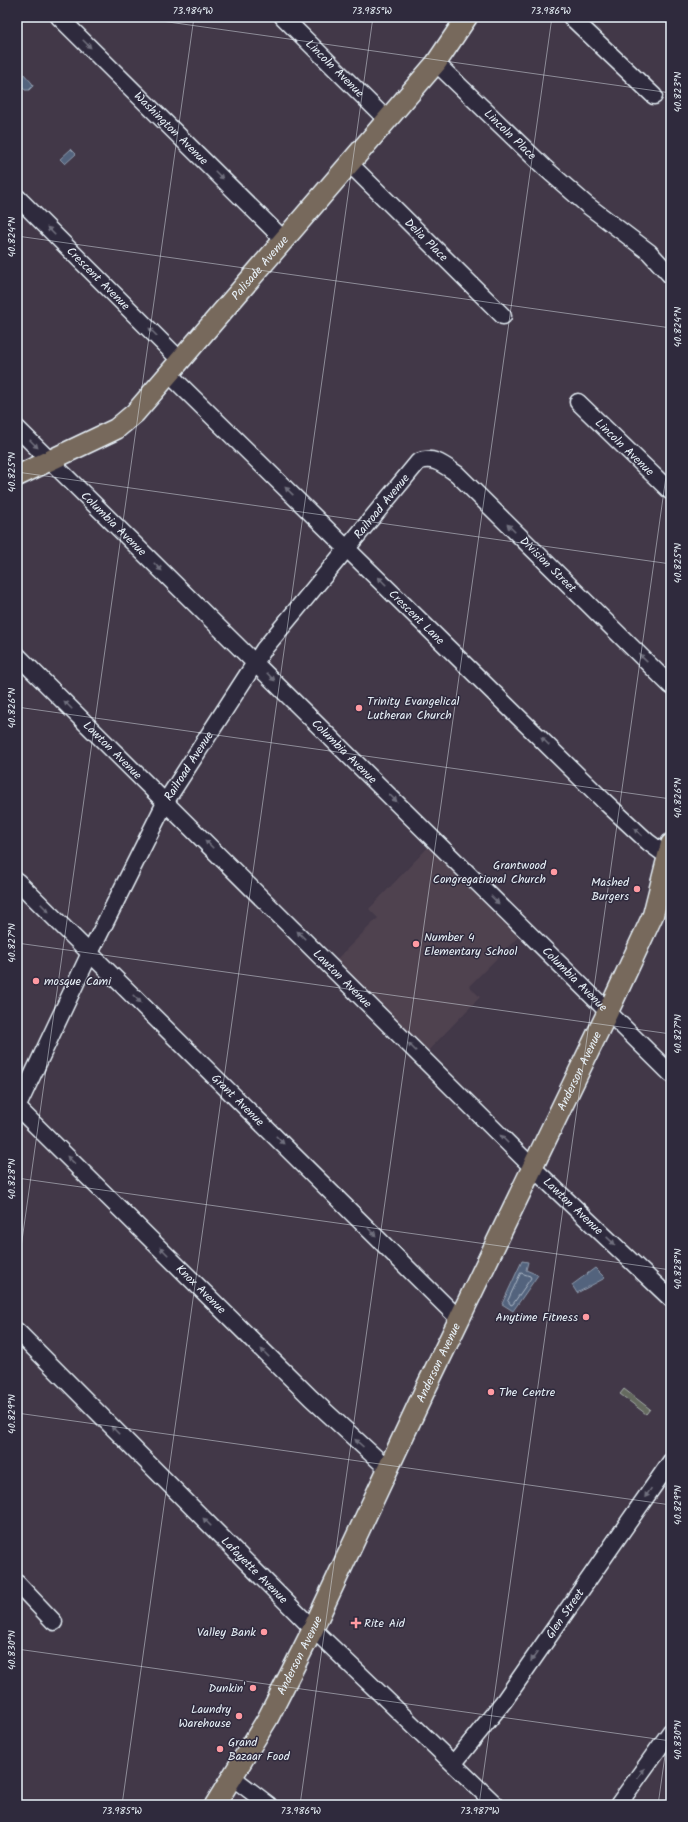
<svg xmlns="http://www.w3.org/2000/svg" width="688" height="1822" font-family="Kalam,sans-serif">
  <rect width="100%" height="100%" fill="#423848"/>
  <filter id="ink" filterUnits="userSpaceOnUse"><feTurbulence type="fractalNoise" baseFrequency=".025" numOctaves="2"/><feDisplacementMap in="SourceGraphic" scale="8" xChannelSelector="R" yChannelSelector="G"/><feConvolveMatrix kernelMatrix="1 2 1 2 8 2 1 2 1" color-interpolation-filters="sRGB"/></filter>
  <g filter="url(#ink)">
    <path fill="#504250" d="M435 840 525 930 469 986 480 997 422 1057 331 965 378 918 369 909Z"/>
    <path fill="#656b5e" stroke="#a6aeab" d="M624 1389 650 1409 646 1414 620 1394Z"/>
    <path fill="#53637d" stroke="#8f9cae" d="M17 72H22L32 83 33 86 29 90H25L17 82Z
      M71 149 76 154 65 164 60 159Z
      M522 1261 528 1262 526 1270 538 1275 513 1311 502 1304Z
      M595 1268 605 1278 577 1293 572 1285Z"/>
    <g fill="none" stroke-linecap="round" stroke-linejoin="round">
      <path stroke="#acb8c7" stroke-width="1" d="M521 1273 530 1276 531 1278 513 1304 511 1305 508 1301Z"/>
      <g stroke="#e8f1f8" stroke-width="19">
        <g id="minor">
          <path id="s1" d="M59 17 284 240"/>
          <path id="s2" d="M283 17 386 119"/>
          <path d="M571 17 654 96"/>
          <path id="s3" d="M436 63 544 167 587 205 649 252 671 276"/>
          <path id="s4" d="M349 163 503 316"/>
          <path id="s5" d="M17 197 180 360"/>
          <path id="s6" d="M169 374 604 801 648 842 671 859"/>
          <path id="s7" d="M578 402 671 492"/>
          <path id="s8" d="M17 428 671 1074"/>
          <path id="s9" d="M17 655 532 1167 671 1299"/>
          <path id="s10" d="M17 881 459 1319"/>
          <path id="s11" d="M17 1107 311 1398 388 1469"/>
          <path id="s12" d="M17 1108 90 953 166 801 264 649 418 462C433 455 445 466 457 474L671 686"/>
          <path id="s13" d="M17 1331 313 1629 496 1805"/>
          <path d="M17 1583 54 1622"/>
          <path id="s14" d="M454 1763 504 1701 671 1461"/>
          <path d="M232 1777 269 1805"/>
          <path d="M618 1805 671 1731"/>
        </g>
      </g>
      <g stroke="#e8f1f8" stroke-width="23">
        <g id="major">
          <path id="s15" d="M17 476 116 429 135 413 436 63 467 17"/>
          <path id="s16" d="M215 1805 268 1718 313 1629 424 1392 614 999 653 915 671 844"/>
        </g>
      </g>
      <use href="#minor" stroke="#2f2a3d" stroke-width="16"/>
      <use href="#major" stroke="#77695c" stroke-width="20"/>
    </g>
    <defs><path id="oneway-solid" d="M-6-.8H1V-3.2L6.5 0L1 3.2V.8H-6Z"/></defs>
    <g fill="#70707e">
      <use href="#oneway-solid" transform="translate(87 44) rotate(45)"/>
      <use href="#oneway-solid" transform="translate(219 175) rotate(45)"/>
      <use href="#oneway-solid" transform="translate(51 231) rotate(-135)"/>
      <use href="#oneway-solid" transform="translate(153 332) rotate(-135)"/>
      <use href="#oneway-solid" transform="translate(34 444) rotate(45)"/>
      <use href="#oneway-solid" transform="translate(289 491) rotate(-136)"/>
      <use href="#oneway-solid" transform="translate(511 528) rotate(-135)"/>
      <use href="#oneway-solid" transform="translate(158 567) rotate(45)"/>
      <use href="#oneway-solid" transform="translate(382 581) rotate(-135)"/>
      <use href="#oneway-solid" transform="translate(643 658) rotate(-136)"/>
      <use href="#oneway-solid" transform="translate(271 677) rotate(45)"/>
      <use href="#oneway-solid" transform="translate(68 705) rotate(-135)"/>
      <use href="#oneway-solid" transform="translate(545 741) rotate(-135)"/>
      <use href="#oneway-solid" transform="translate(393 798) rotate(45)"/>
      <use href="#oneway-solid" transform="translate(638 832) rotate(-137)"/>
      <use href="#oneway-solid" transform="translate(209 844) rotate(-135)"/>
      <use href="#oneway-solid" transform="translate(495 900) rotate(45)"/>
      <use href="#oneway-solid" transform="translate(45 908) rotate(45)"/>
      <use href="#oneway-solid" transform="translate(301 935) rotate(-135)"/>
      <use href="#oneway-solid" transform="translate(137 999) rotate(45)"/>
      <use href="#oneway-solid" transform="translate(412 1047) rotate(-135)"/>
      <use href="#oneway-solid" transform="translate(504 1139) rotate(-135)"/>
      <use href="#oneway-solid" transform="translate(280 1140) rotate(45)"/>
      <use href="#oneway-solid" transform="translate(71 1160) rotate(-136)"/>
      <use href="#oneway-solid" transform="translate(372 1232) rotate(45)"/>
      <use href="#oneway-solid" transform="translate(611 1241) rotate(43)"/>
      <use href="#oneway-solid" transform="translate(164 1251) rotate(-135)"/>
      <use href="#oneway-solid" transform="translate(265 1353) rotate(-135)"/>
      <use href="#oneway-solid" transform="translate(115 1430) rotate(-135)"/>
      <use href="#oneway-solid" transform="translate(359 1443) rotate(-138)"/>
      <use href="#oneway-solid" transform="translate(648 1493) rotate(125)"/>
      <use href="#oneway-solid" transform="translate(207 1522) rotate(-135)"/>
      <use href="#oneway-solid" transform="translate(534 1657) rotate(125)"/>
      <use href="#oneway-solid" transform="translate(641 1773) rotate(-54)"/>
    </g>
  </g>
  <path fill="none" stroke="#e8f1f8" stroke-width="1" stroke-opacity="0.45" d="M133 17 671 93M17 236 671 328M17 472 671 564M17 707 671 799M17 943 671 1034M17 1178 671 1270M17 1276 194 17M17 1413 671 1505M17 1649 671 1741M122 1805 373 17M300 1805 552 17M479 1805 671 441M658 1805 671 1713"/>
  <g fill="#ff9aa2" stroke="#2f2a3d" stroke-width="1.5">
    <circle cx="359" cy="708" r="4"/>
    <circle cx="554" cy="872" r="4"/>
    <circle cx="637" cy="889" r="4"/>
    <circle cx="416" cy="944" r="4"/>
    <circle cx="36" cy="981" r="4"/>
    <circle cx="586" cy="1317" r="4"/>
    <circle cx="491" cy="1392" r="4"/>
    <path d="M354 1617h4v4h4v4h-4v4h-4v-4h-4v-4h4z"/>
    <circle cx="264" cy="1632" r="4"/>
    <circle cx="253" cy="1688" r="4"/>
    <circle cx="239" cy="1716" r="4"/>
    <circle cx="220" cy="1749" r="4"/>
  </g>
  <g text-anchor="middle" stroke-width="3" stroke-linejoin="round" paint-order="stroke">
    <g font-size="12" fill="#e8f1f8" stroke="#2f2a3d">
      <text dy="4" stroke="none"><textPath href="#s2" startOffset="73">Lincoln Avenue</textPath></text>
      <text dy="4" stroke="none"><textPath href="#s1" startOffset="158">Washington Avenue</textPath></text>
      <text dy="4" stroke="none"><textPath href="#s3" startOffset="103">Lincoln Place</textPath></text>
      <text dy="4" stroke="none"><textPath href="#s4" startOffset="109">Delia Place</textPath></text>
      <text dy="4" stroke="none"><textPath href="#s15" startOffset="326">Palisade Avenue</textPath></text>
      <text dy="4" stroke="none"><textPath href="#s5" startOffset="115">Crescent Avenue</textPath></text>
      <text dy="4" stroke="none"><textPath href="#s7" startOffset="65">Lincoln Avenue</textPath></text>
      <text dy="4" stroke="none"><textPath href="#s12" startOffset="707">Railroad Avenue</textPath></text>
      <text dy="4" stroke="none"><textPath href="#s8" startOffset="136">Columbia Avenue</textPath></text>
      <text dy="4" stroke="none"><textPath href="#s12" startOffset="936">Division Street</textPath></text>
      <text dy="4" stroke="none"><textPath href="#s6" startOffset="347">Crescent Lane</textPath></text>
      <text dy="4" stroke="none"><textPath href="#s9" startOffset="135">Lawton Avenue</textPath></text>
      <text dy="4" stroke="none"><textPath href="#s8" startOffset="460">Columbia Avenue</textPath></text>
      <text dy="4" stroke="none"><textPath href="#s12" startOffset="383">Railroad Avenue</textPath></text>
      <text dy="4" stroke="none"><textPath href="#s9" startOffset="459">Lawton Avenue</textPath></text>
      <text dy="4" stroke="none"><textPath href="#s8" startOffset="784">Columbia Avenue</textPath></text>
      <text dy="4" stroke="none"><textPath href="#s16" startOffset="820">Anderson Avenue</textPath></text>
      <text dy="4" stroke="none"><textPath href="#s10" startOffset="311">Grant Avenue</textPath></text>
      <text dy="4" stroke="none"><textPath href="#s9" startOffset="783">Lawton Avenue</textPath></text>
      <text dy="4" stroke="none"><textPath href="#s11" startOffset="259">Knox Avenue</textPath></text>
      <text dy="4" stroke="none"><textPath href="#s16" startOffset="496">Anderson Avenue</textPath></text>
      <text dy="4" stroke="none"><textPath href="#s13" startOffset="337">Lafayette Avenue</textPath></text>
      <text dy="4" stroke="none"><textPath href="#s14" startOffset="186">Glen Street</textPath></text>
      <text dy="4" stroke="none"><textPath href="#s16" startOffset="172">Anderson Avenue</textPath></text>
    </g>
    <g font-size="12" fill="#e8f1f8" stroke="#2f2a3d" text-anchor="start">
      <text x="367" y="705">Trinity Evangelical<tspan x="367" dy="14">Lutheran Church</tspan></text>
      <text x="546" y="869" text-anchor="end">Grantwood<tspan x="546" dy="14">Congregational Church</tspan></text>
      <text x="629" y="886" text-anchor="end">Mashed<tspan x="629" dy="14">Burgers</tspan></text>
      <text x="424" y="941">Number 4<tspan x="424" dy="14">Elementary School</tspan></text>
      <text x="44" y="985">mosque Cami</text>
      <text x="578" y="1321" text-anchor="end">Anytime Fitness</text>
      <text x="499" y="1396">The Centre</text>
      <text x="364" y="1627">Rite Aid</text>
      <text x="256" y="1636" text-anchor="end">Valley Bank</text>
      <text x="245" y="1692" text-anchor="end">Dunkin'</text>
      <text x="231" y="1713" text-anchor="end">Laundry<tspan x="231" dy="14">Warehouse</tspan></text>
      <text x="228" y="1746">Grand<tspan x="228" dy="14">Bazaar Food</tspan></text>
    </g>
  </g>
  <rect width="688" height="1822" fill="none" stroke="#2f2a3d" stroke-width="44"/>
  <rect x="22" y="22" width="644" height="1778" fill="none" stroke="#e8f1f8" stroke-width="1.5"/>
  <g font-size="10" text-anchor="middle" fill="#e8f1f8">
    <text x="193" y="14">73.984°W</text>
    <text x="372" y="14">73.985°W</text>
    <text x="551" y="14">73.986°W</text>
    <text transform="translate(677 92) rotate(-90)" y="4">40.823°N</text>
    <text transform="translate(11 237) rotate(-90)" y="4">40.824°N</text>
    <text transform="translate(677 327) rotate(-90)" y="4">40.824°N</text>
    <text transform="translate(11 472) rotate(-90)" y="4">40.825°N</text>
    <text transform="translate(677 563) rotate(-90)" y="4">40.825°N</text>
    <text transform="translate(11 708) rotate(-90)" y="4">40.826°N</text>
    <text transform="translate(677 798) rotate(-90)" y="4">40.826°N</text>
    <text transform="translate(11 943) rotate(-90)" y="4">40.827°N</text>
    <text transform="translate(677 1034) rotate(-90)" y="4">40.827°N</text>
    <text transform="translate(11 1179) rotate(-90)" y="4">40.828°N</text>
    <text transform="translate(677 1269) rotate(-90)" y="4">40.828°N</text>
    <text transform="translate(11 1414) rotate(-90)" y="4">40.829°N</text>
    <text transform="translate(677 1505) rotate(-90)" y="4">40.829°N</text>
    <text transform="translate(11 1650) rotate(-90)" y="4">40.830°N</text>
    <text transform="translate(677 1740) rotate(-90)" y="4">40.830°N</text>
    <text x="122" y="1814">73.985°W</text>
    <text x="301" y="1814">73.986°W</text>
    <text x="480" y="1814">73.987°W</text>
  </g>
</svg>
